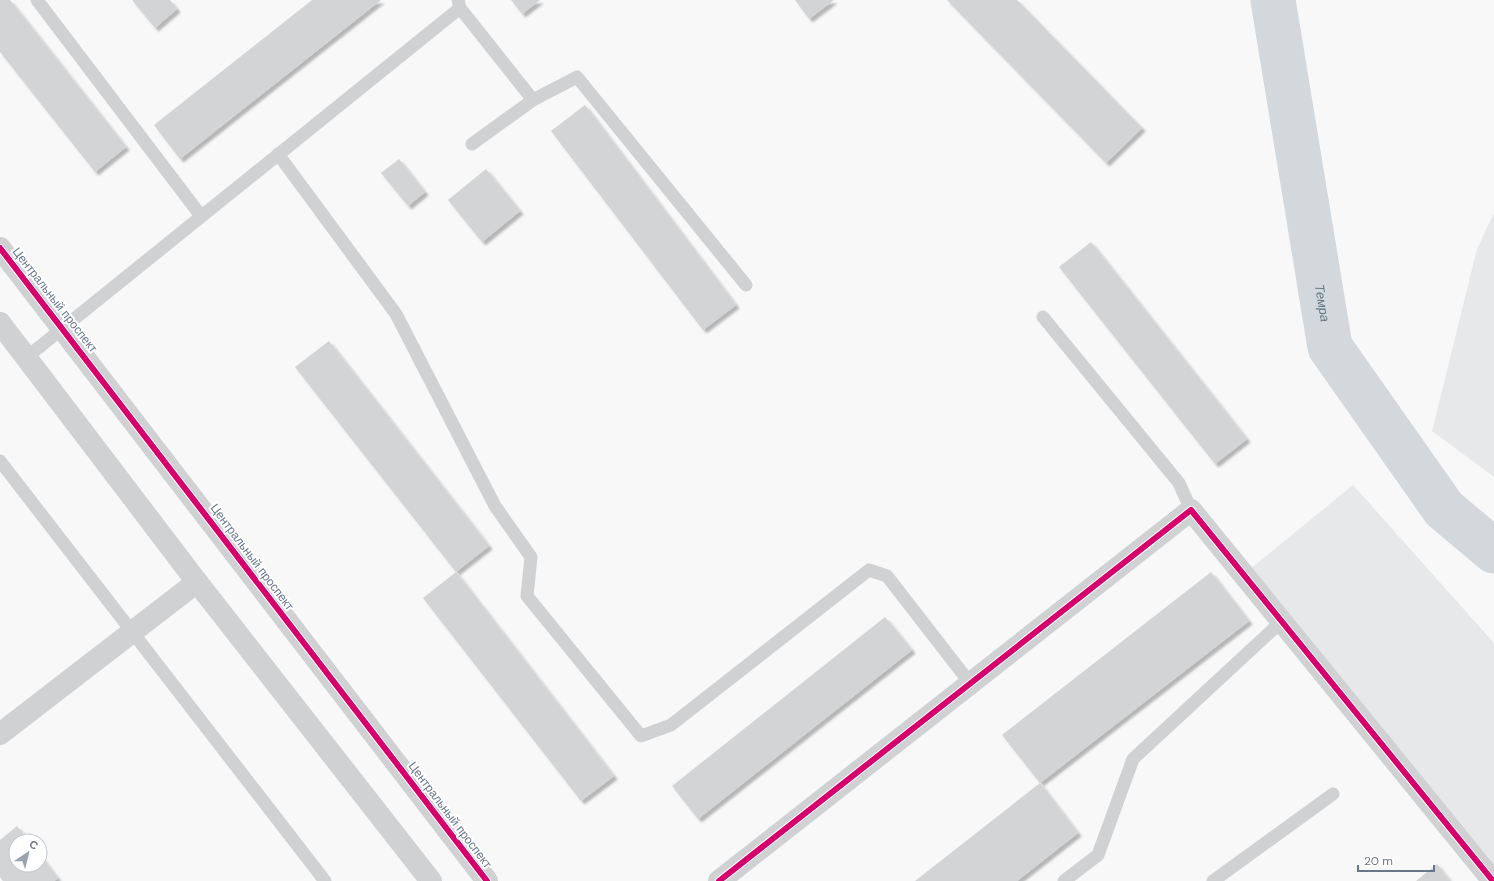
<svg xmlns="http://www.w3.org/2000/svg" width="1494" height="881" font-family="'DM Sans',sans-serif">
  <defs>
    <filter id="shadow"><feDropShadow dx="3.5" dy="3.5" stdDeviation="1" flood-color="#0004"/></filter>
  </defs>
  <rect width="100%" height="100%" fill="#f8f8f8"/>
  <path fill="#e7e8e9" d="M1494 213V477L1432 431 1477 249Z
    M1353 485 1494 643V865L1249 570Z"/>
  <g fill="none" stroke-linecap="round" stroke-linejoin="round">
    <path stroke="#d2d8dc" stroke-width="45" id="s1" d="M1273 0 1330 347 1444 509 1494 551"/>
  </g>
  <path fill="#d3d4d5" filter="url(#shadow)" d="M0 0H10L126 147 95 172 0 52Z
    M132 0H170L177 9 155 28Z
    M312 0H381L180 159 154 125Z
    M511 0H540L522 14Z
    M795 0H834L809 19Z
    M947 0H1017L1142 128 1106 163Z
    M585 105 736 305 703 330 551 131Z
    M399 159 425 192 408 206 381 173Z
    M486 169 520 211 482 242 448 200Z
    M1091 242 1247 439 1215 464 1059 267Z
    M329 341 489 546 456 572 614 776 581 801 423 598 456 572 295 367Z
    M1211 572 1249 621 1040 783 1078 833 1017 881H915L1040 783 1002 735Z
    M885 617 912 650 698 819 672 786Z
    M17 826 29 841H16V865H40V855L58 878 54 881H3L0 877V840Z
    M1437 864 1450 881H1416Z"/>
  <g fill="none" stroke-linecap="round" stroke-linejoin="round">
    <path stroke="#d0d1d3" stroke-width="13" d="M37 0 201 216
      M460 8 533 100 577 77 746 285
      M472 144 533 100
      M278 154 396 314 495 506 531 557 527 596 641 736 671 725 869 570 887 576 970 683
      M1043 317 1179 483 1191 510
      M27 357 460 8 458 0
      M0 461 325 881
      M1064 881 1098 855 1133 759 1282 621
      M1213 881 1333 794"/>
    <path stroke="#d0d1d3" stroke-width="22" d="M0 734 197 582
      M719 881 1191 510 1493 881"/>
    <path stroke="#d0d1d3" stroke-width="22" d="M0 248 487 881
      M0 323 197 582 431 881"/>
    <g stroke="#fff" stroke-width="8">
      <path id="cycleway" d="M0 248 487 881
        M719 881 1191 510 1493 881"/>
    </g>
    <use href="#cycleway" stroke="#d6006c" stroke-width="6"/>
  </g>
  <g text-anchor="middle" stroke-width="4" stroke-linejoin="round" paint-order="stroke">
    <g font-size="12" fill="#677689" stroke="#fff">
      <text transform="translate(55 300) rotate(52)" y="4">Центральный проспект</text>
      <text transform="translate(252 557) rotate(53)" y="4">Центральный проспект</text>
      <text transform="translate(450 815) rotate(53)" y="4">Центральный проспект</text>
    </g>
    <g font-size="13" font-style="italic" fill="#637783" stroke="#fff">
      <text dy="5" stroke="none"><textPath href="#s1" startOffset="307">Темра</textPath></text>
    </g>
  </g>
  <g transform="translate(28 853) rotate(35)"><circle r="19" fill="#ffffff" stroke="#c2c8d0"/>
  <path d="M0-3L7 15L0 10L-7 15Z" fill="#9aa4b0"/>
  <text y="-6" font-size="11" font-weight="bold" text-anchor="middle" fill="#677689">С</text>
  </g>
  <path d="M1358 865v6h76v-6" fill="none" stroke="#677689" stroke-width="2"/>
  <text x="1364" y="865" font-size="12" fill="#677689" stroke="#ffffff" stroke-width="3" paint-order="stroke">20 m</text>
</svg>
